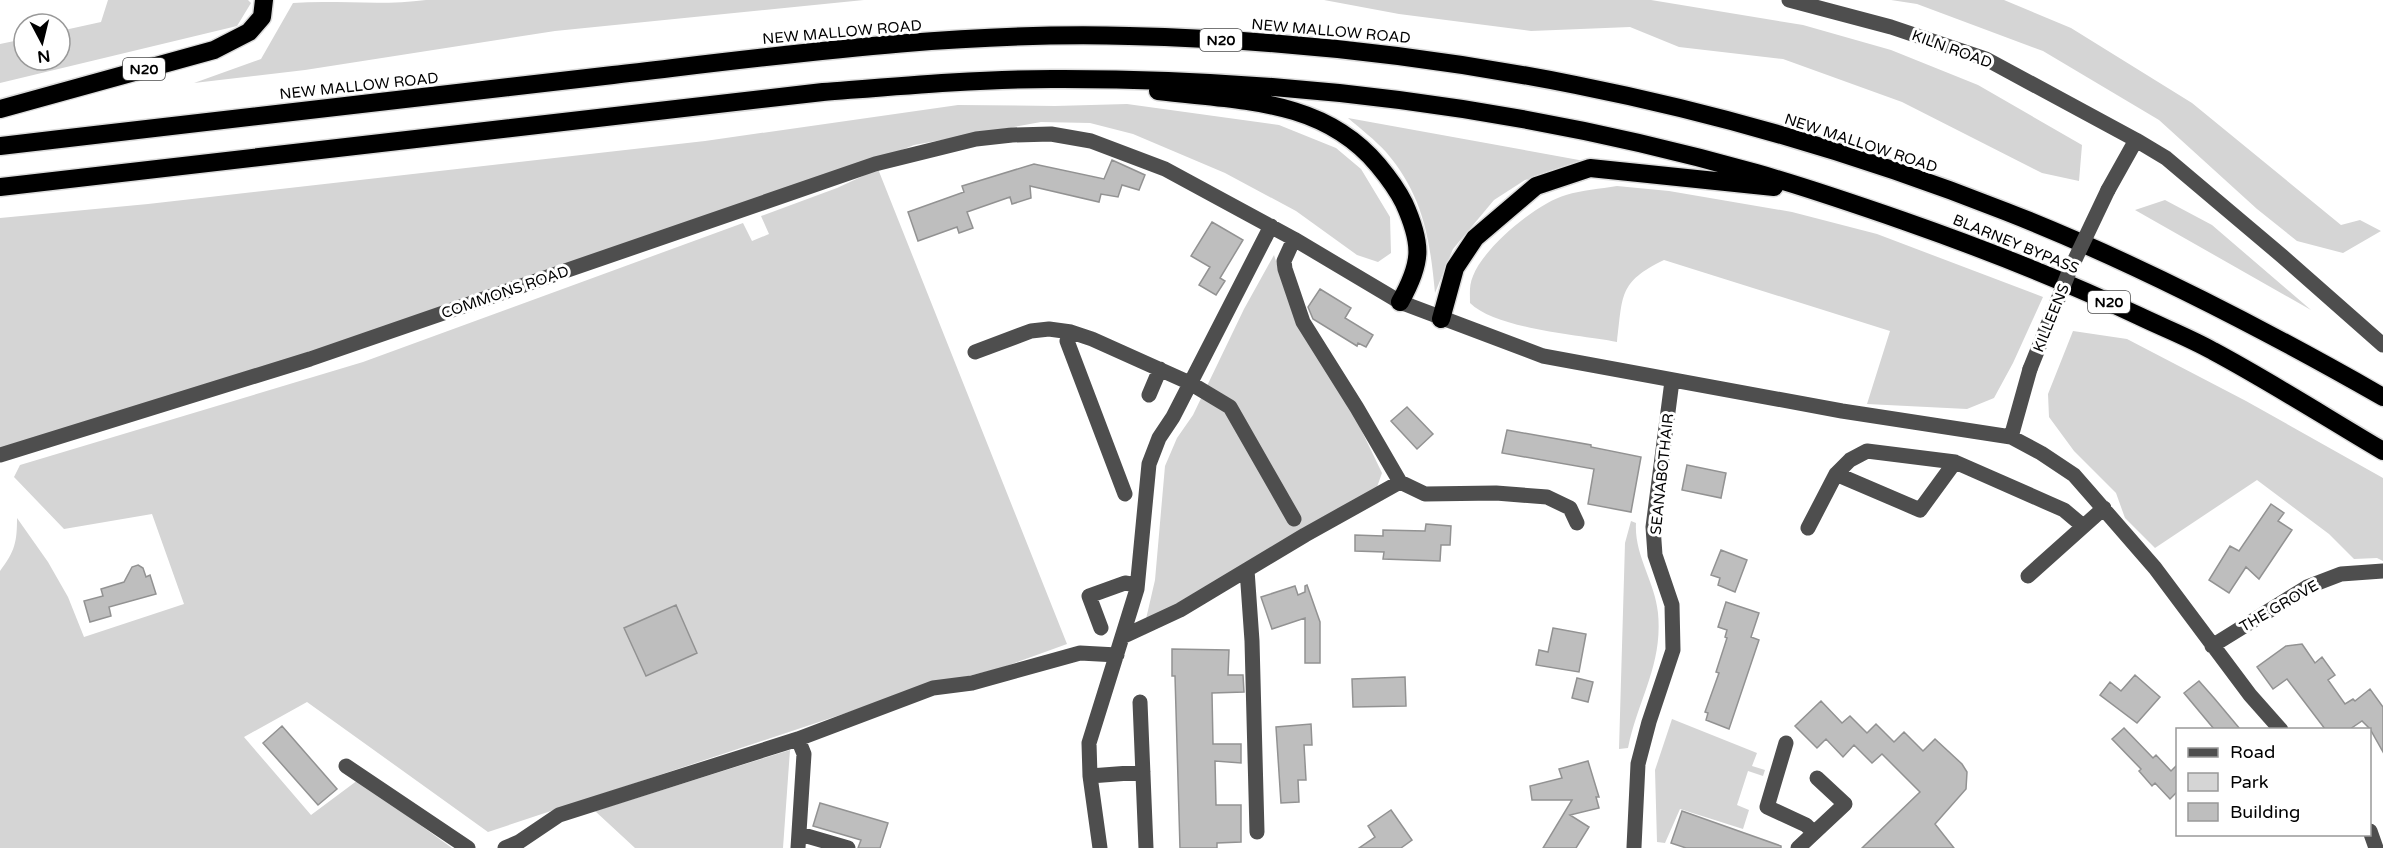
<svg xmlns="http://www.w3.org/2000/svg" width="2383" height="848" font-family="'Varela Round',sans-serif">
  <rect width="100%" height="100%" fill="#fff"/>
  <path fill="#d5d5d5" d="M108 0H248L251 3 237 26 0 83V44L24 39V60H60V31L101 22Z
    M426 0H864L555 31 305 70 194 83 261 59 293 3C337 0 382 6 426 0Z
    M1324 0H1651L1803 25 1891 50 1978 85 2082 145 2079 181 2042 173 1902 102 1783 59 1679 47 1630 27 1531 31 1399 14Z
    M1891 0H2004L2071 28 2192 103 2341 225 2360 220 2381 231 2343 253 2297 241 2257 209 2159 120 2043 51 1917 4Z
    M1127 104 1279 125 1336 148 1361 169 1390 217 1391 253 1378 262 1357 255 1296 211 1225 173 1133 134 1090 123 1041 122 914 145 835 177 0 455V218L148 204 705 141 958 105 1055 106Z
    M1348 118 1590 162 1525 180 1494 200 1453 249 1435 293C1430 239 1423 195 1386 152 1375 140 1361 129 1348 118Z
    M878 169 1067 644 1001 668 948 681 861 708 488 832 307 702 244 737 311 815 358 780 452 848H0V571C15 551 17 542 17 518L48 562 68 597 84 637 184 604 152 514 64 529 14 477 20 465 363 362 743 223 752 241 769 234 761 216 837 188Z
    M1617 186 1669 191 1792 212 1877 234 2043 297 2013 363 1994 398 1967 409 1867 404 1890 331 1664 260C1618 282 1623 296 1617 342 1580 335 1496 329 1470 303 1470 293 1469 285 1473 276 1484 247 1537 203 1566 195 1582 190 1600 189 1617 186Z
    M2165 200 2212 225 2311 310 2135 210Z
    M1274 255 1295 320 1355 417 1382 473 1377 487 1163 613 1146 619 1155 580 1165 466 1177 438 1193 415 1244 309Z
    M2073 331 2127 339 2246 401 2383 478V561L2377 558 2354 559 2329 534 2257 480 2155 548 2125 518 2116 493 2074 451 2049 417 2048 394Z
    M1631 521 1636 523C1634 555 1655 582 1658 613 1663 665 1638 699 1628 748L1619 749 1625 543Z
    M1672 719 1757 753 1752 766 1765 770 1763 776 1748 771 1737 805 1749 810 1743 829 1680 809 1665 843 1657 842 1655 770Z
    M790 750 783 848H635L595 811Z"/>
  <path fill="#bebebe" stroke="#929292" stroke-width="1.5" d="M1112 160 1145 175 1139 190 1122 185 1118 197 1101 194 1099 202 1030 186 1031 198 1012 204 1010 197 967 212 973 228 959 233 957 227 918 241 908 212 964 192 962 186 1034 164 1104 179Z
    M1212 222 1243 240 1220 278 1225 281 1216 295 1199 285 1210 267 1191 256Z
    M1320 289 1351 308 1345 318 1373 335 1366 347 1358 343 1357 346 1313 319 1308 307Z
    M1407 407 1433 434 1417 449 1391 421Z
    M1507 430 1591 445V447L1641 457 1631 512 1588 504 1594 469 1502 453Z
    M1687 465 1726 473 1721 498 1682 490Z
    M2271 504 2284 513 2278 521 2292 530 2259 579 2246 567 2229 593 2209 580 2230 546 2239 551Z
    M1426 524 1451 526 1450 545H1441L1440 561 1383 559 1384 552 1355 551V535L1383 536V530L1425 531Z
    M1721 550 1747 560 1735 592 1718 585 1720 578 1711 575Z
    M138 565 143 568 146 577 150 575 156 594 109 607 111 616 90 622 84 601 103 596 101 589 124 582 132 567Z
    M1307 585 1320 622V663H1305V618L1272 629 1261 597 1295 586 1298 595 1305 592V586Z
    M1726 602 1759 613 1751 637 1759 640 1729 729 1706 720 1708 713 1705 712 1719 673 1716 672 1727 638 1725 637 1727 630 1718 627Z
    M676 605 697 653 646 676 624 628Z
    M1553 628 1586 634 1579 672 1536 665 1539 650 1548 652Z
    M2302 644 2315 663 2322 657 2335 675 2328 680 2345 704 2353 699 2355 701 2370 689 2383 707V752L2370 729 2362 721 2350 729H2325L2287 679 2273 689 2257 667 2286 646Z
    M1172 649 1229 650 1228 675H1243L1244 692 1212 693 1213 744H1241V763L1215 761 1216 805H1241V842L1217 843V848H1180L1175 676H1172Z
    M2135 675 2160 697 2137 723 2100 695 2110 682 2121 691Z
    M1405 677 1406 706 1353 707 1352 679Z
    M1577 678 1593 682 1588 702 1572 698Z
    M2199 681 2214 698 2240 729H2214L2184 693Z
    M1821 701 1842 723 1850 716 1867 733 1876 724 1894 742 1904 732 1923 751 1935 739 1962 764 1967 772 1966 789 1935 824 1954 848H1862L1920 792 1882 754 1872 763 1854 745 1843 757 1826 739 1817 748 1795 726Z
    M1311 724 1312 745H1304L1306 780H1298L1299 802 1281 803 1276 727Z
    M282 726 337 789 318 805 263 743Z
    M2124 728 2153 758 2156 755 2171 771 2178 764V791L2170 799 2155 783 2152 786 2139 771 2141 769 2112 739Z
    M1588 761 1599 797H1596L1599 808 1570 815 1589 827 1576 848H1543L1572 800H1532L1530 786 1562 778 1559 769Z
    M820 803 888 823 880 848H858L861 840 813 826Z
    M1391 810 1412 840 1401 848H1359L1375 837 1368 826Z
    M1682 811 1781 846V848H1686L1671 843Z"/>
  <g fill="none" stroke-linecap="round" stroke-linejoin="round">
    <g stroke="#dbdbdb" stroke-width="21">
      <path id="highway" d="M1158 91C1239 101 1322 98 1378 165 1388 177 1397 189 1404 203 1423 245 1422 263 1400 302
        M0 109 214 50 249 32 262 17 264 0
        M0 146C204 122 408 99 613 75 784 55 956 31 1129 36 1430 43 1727 101 2007 212 2137 263 2262 328 2383 397
        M0 187 823 92C899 86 976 79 1052 79 1290 78 1527 108 1756 173 1806 187 1855 204 1904 221 1984 249 2063 280 2139 316 2164 328 2190 338 2213 351 2271 382 2327 418 2383 451
        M1441 319 1455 268 1475 238 1536 186 1590 168 1774 187"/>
    </g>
    <path stroke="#4e4e4e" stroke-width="15" d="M1789 0 1891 27 1986 59 2136 140 2166 158 2282 256 2383 345
      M2108 190 2136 140
      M1294 239 1284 261 1285 269 1303 322 1357 408 1400 482 1425 494 1496 493 1547 497 1570 508 1577 523
      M1071 332 1067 341 1125 494
      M975 352 1031 331 1049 329 1071 332 1092 339 1190 383 1230 407 1294 519
      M1149 395 1160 369
      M2011 437 2030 369
      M0 455 310 359 875 164 976 139 1012 135 1051 134 1091 141 1165 169 1294 239 1400 302 1543 356 1842 411 2011 437 2041 453 2074 475 2088 491 2155 568 2250 695 2281 730
      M1836 474 1920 510 1955 462
      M1808 528 1836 474 1850 460 1867 451 1955 462 2064 510 2083 526
      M1247 570 1252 641 1257 832
      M2028 576 2104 508
      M1101 628 1089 596 1125 583 1137 585
      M1122 637 1180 610 1305 535 1400 482
      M2212 646 2307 587 2341 574 2383 571
      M1140 702 1146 848
      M798 739 804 754 798 848
      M1786 743 1767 807 1806 825 1814 833
      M346 766 468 848
      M1090 776 1143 772
      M2370 831 2376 848
      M800 834 848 848
      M1634 847 1638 764 1649 722 1673 650 1672 605 1655 555 1653 527 1672 381
      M505 848 519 842 559 815 798 739 933 688 972 683 1080 653 1117 655
      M1100 848 1090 776 1089 743 1137 589 1149 464 1159 438 1173 417 1271 226
      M1798 848 1845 804 1817 778"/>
    <use href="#highway" stroke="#000" stroke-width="18"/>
    <path stroke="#4e4e4e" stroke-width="15" d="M2030 369 2069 272 2108 190"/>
  </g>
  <g text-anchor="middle" stroke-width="6" stroke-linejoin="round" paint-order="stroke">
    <g fill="#fff" stroke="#4c4c4c" stroke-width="1.5">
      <rect x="1200" y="29" width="42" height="22" rx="4.5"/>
      <rect x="123" y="58" width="42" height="22" rx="4.5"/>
      <rect x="2088" y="291" width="42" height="22" rx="4.5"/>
    </g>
    <g font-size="14" font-weight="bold" fill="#000">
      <text x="1221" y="45">N20</text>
      <text x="144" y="74">N20</text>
      <text x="2109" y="307">N20</text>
    </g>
    <g font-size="15" fill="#000" stroke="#fff">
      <text transform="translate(1331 31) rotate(5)" y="5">NEW MALLOW ROAD</text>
      <text transform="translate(842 32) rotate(-5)" y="5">NEW MALLOW ROAD</text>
      <text transform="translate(1952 49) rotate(20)" y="5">KILN ROAD</text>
      <text transform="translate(359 86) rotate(-6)" y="5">NEW MALLOW ROAD</text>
      <text transform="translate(1861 143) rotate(18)" y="5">NEW MALLOW ROAD</text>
      <text transform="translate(2016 244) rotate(22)" y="5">BLARNEY BYPASS</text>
      <text transform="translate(505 292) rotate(-19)" y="5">COMMONS ROAD</text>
      <text transform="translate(2051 318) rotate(-68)" y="5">KILLEENS</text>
      <text transform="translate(1662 474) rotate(-84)" y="5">SEANABOTHAIR</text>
      <text transform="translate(2279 606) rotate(-30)" y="5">THE GROVE</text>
    </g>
  </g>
  <rect x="2176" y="728" width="195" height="108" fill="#ffffff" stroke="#999999" stroke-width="1.5"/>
  <rect x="2188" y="748" width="30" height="9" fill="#4e4e4e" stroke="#999999" stroke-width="1.5"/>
  <text x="2230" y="758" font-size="18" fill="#000000">Road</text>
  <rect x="2188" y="773" width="30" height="18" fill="#d5d5d5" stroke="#999999" stroke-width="1.5"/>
  <text x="2230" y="788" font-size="18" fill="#000000">Park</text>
  <rect x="2188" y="803" width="30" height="18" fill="#bebebe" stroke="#999999" stroke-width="1.5"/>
  <text x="2230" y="818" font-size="18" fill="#000000">Building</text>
  <g transform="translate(42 42) rotate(173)"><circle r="28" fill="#ffffff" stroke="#999999" stroke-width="1.5"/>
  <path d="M0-4.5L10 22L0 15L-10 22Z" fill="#000000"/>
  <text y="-9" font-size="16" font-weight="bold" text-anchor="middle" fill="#000000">N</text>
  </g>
</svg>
